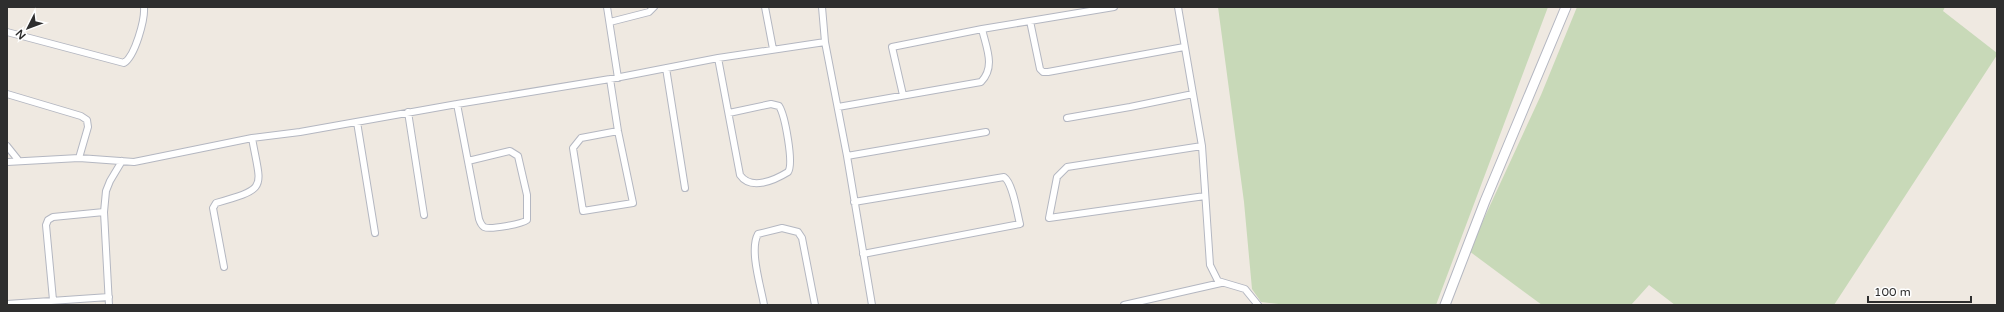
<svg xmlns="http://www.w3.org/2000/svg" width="2004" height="312" font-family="'Varela Round',sans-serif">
  <rect width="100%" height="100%" fill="#efe9e1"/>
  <path fill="#c8d9b8" d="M1218 7H1548L1436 305H1287L1261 302 1252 289 1244 202Z
    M1577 7H1945L1943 11 1997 53V55L1834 305H1675L1649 285 1631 305H1542L1469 251 1541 95Z"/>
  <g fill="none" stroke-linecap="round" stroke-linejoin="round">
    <g stroke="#b4b7c1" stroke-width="8">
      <path id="street" d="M607 7 618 78
        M765 7 773 49
        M822 7 825 42 847 156 872 305
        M1114 7 1030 21 1040 69 1043 72H1048L1184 47
        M1178 7 1202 146 1210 265 1218 281 1245 289 1258 305
        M610 22 649 12 654 7
        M982 29 1030 21
        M7 32 124 63C135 56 145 20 144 7
        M718 58 740 175C751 191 775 180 788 172 794 164 785 115 779 106L771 104 729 113
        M666 68 685 188
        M610 79 618 131 633 203 583 211 573 148 581 138 618 131
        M7 94 81 116 87 120 88 127 79 158
        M457 104 479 219C480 222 481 225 484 227 490 230 522 224 527 220V195L518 156 510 151 468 161
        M838 107 981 82C996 67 986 47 982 29L892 47 903 95
        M408 112 424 215
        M1067 118 1130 107 1193 94
        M357 122 375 233
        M7 146 19 161
        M1202 146 1067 167 1057 177 1049 218 1205 196
        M847 156 986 132
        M7 162 79 158 134 162 144 160 252 138 300 132 457 104 610 79 718 58 825 42
        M854 202 1004 177C1013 183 1017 213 1020 224L863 254
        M224 267 213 208 216 203C269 188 261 189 252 138
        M53 300 46 225 48 220 53 217 104 212
        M7 304 109 297
        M109 305 104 212 106 191 110 181 122 161
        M764 305C761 287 749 250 758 234L782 228 798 232 802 238 815 305
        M1124 305 1221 283"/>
    </g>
    <g stroke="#b4b7c1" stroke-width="11">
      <path id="secondary" d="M1445 305 1485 201 1566 7"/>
    </g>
    <use href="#street" stroke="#fff" stroke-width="6"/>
    <use href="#secondary" stroke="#fff" stroke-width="9"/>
  </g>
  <rect width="2004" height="312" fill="none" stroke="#2e2e2e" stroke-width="16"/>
  <g transform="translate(28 28) rotate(228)" stroke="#ffffff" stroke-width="3" paint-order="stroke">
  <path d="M0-3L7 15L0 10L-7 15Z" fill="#2e2e2e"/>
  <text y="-6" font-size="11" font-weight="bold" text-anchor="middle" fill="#2e2e2e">N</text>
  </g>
  <path d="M1868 296v6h103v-6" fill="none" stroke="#2e2e2e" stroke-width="2"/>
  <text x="1874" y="296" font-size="12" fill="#2e2e2e" stroke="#ffffff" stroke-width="3" paint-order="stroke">100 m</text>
</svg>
